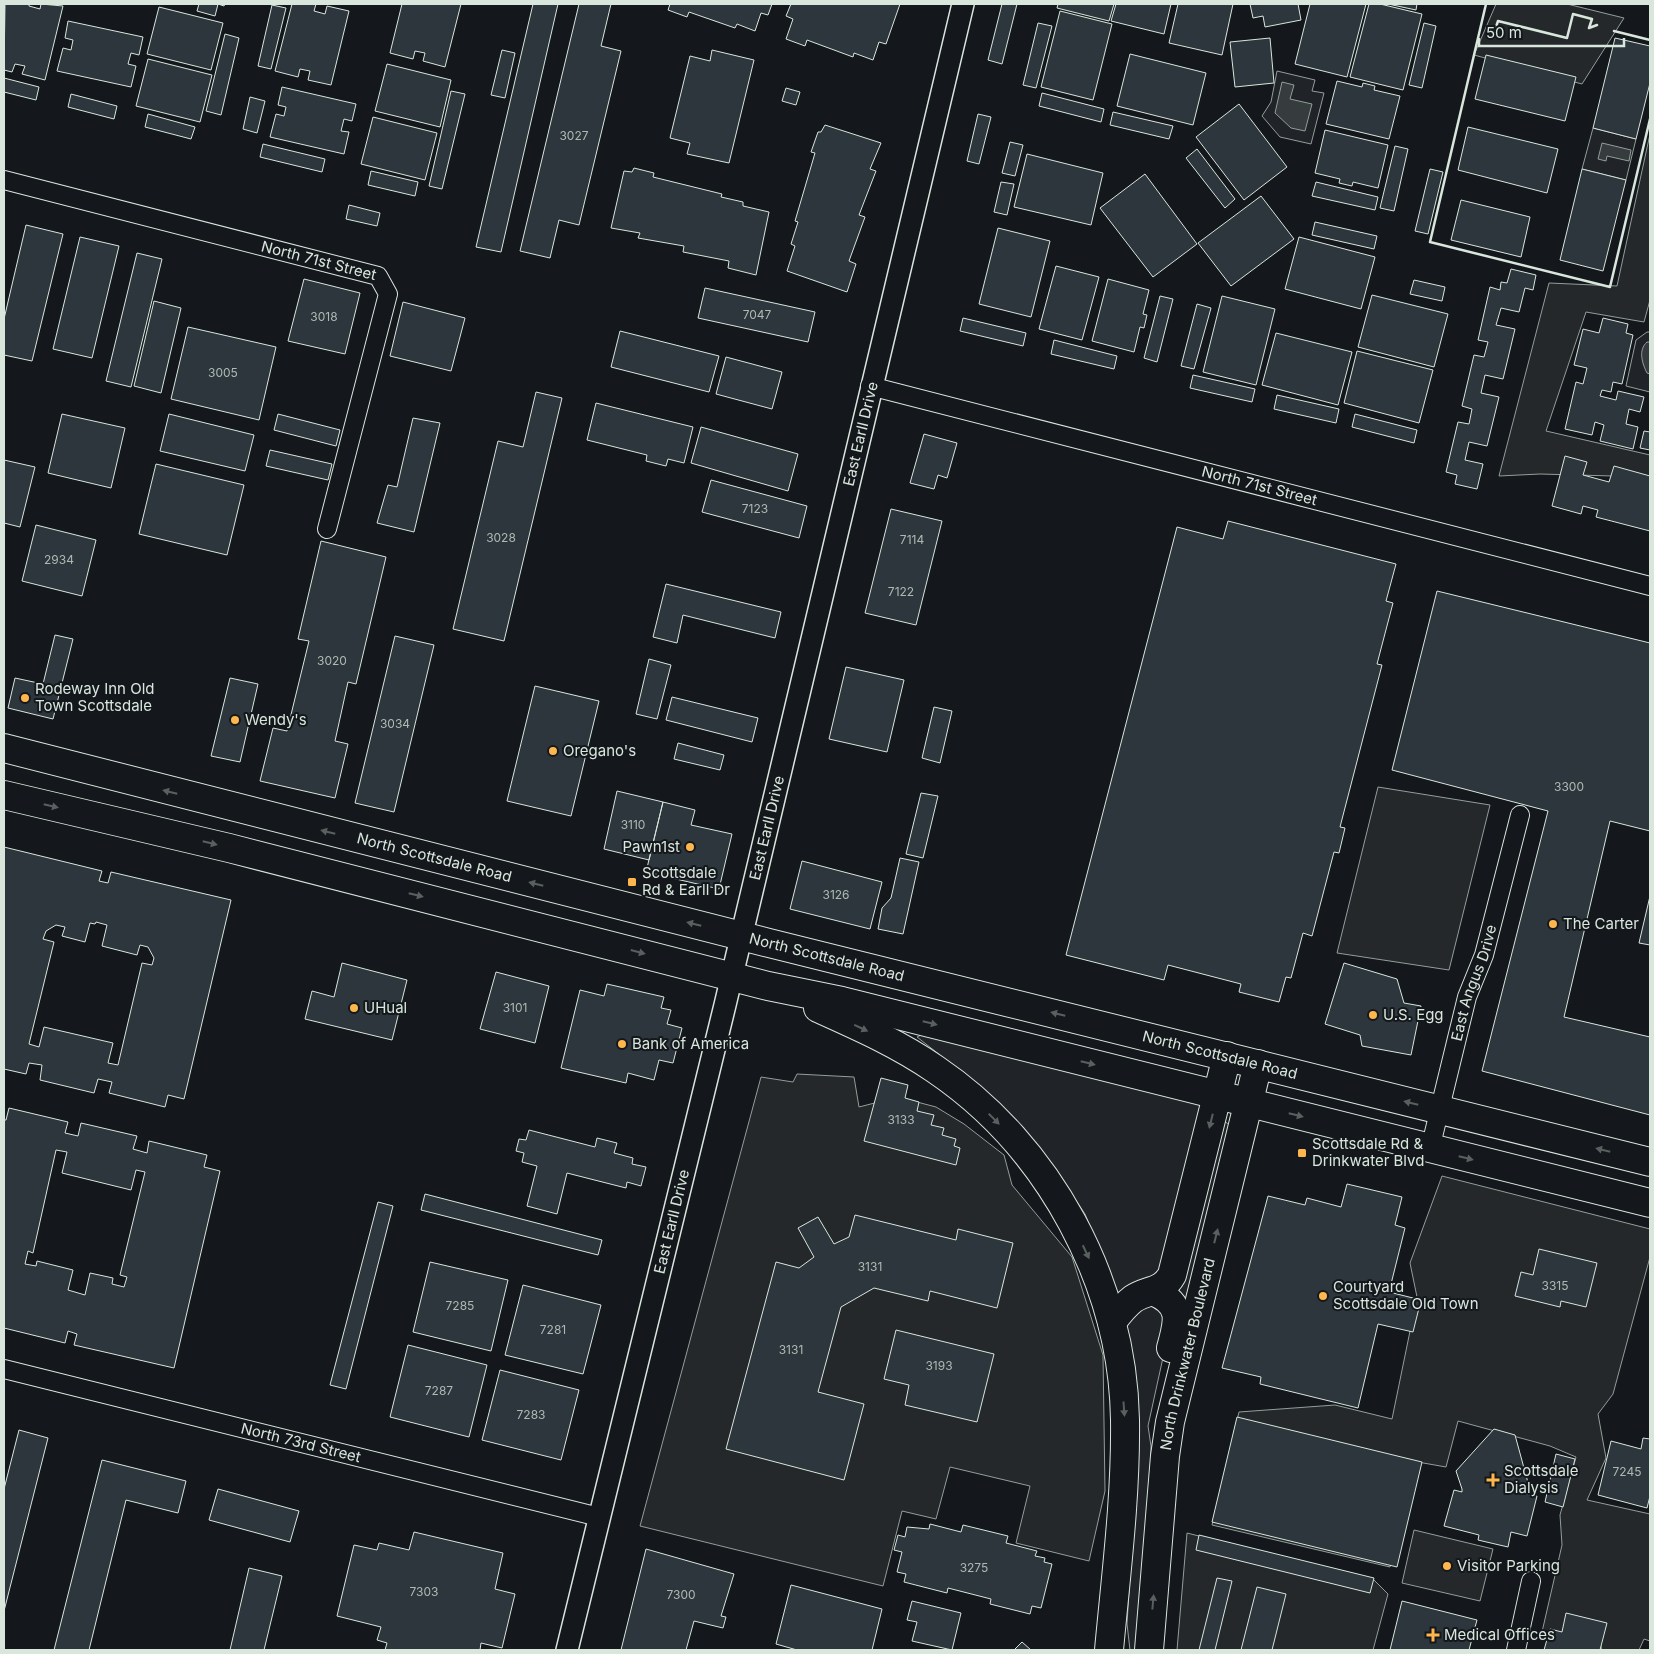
<svg xmlns="http://www.w3.org/2000/svg" width="1654" height="1654" font-family="Inter,sans-serif">
  <rect width="100%" height="100%" fill="#14181c"/>
  <path fill="#202428" stroke="#939e99" d="M1277 71 1315 80 1312 91 1324 93 1311 144 1280 137 1262 116 1271 102Z
    M1593 128 1636 139 1626 180 1582 169Z
    M1647 332H1650V392L1626 386 1636 340Z
    M923 1034 1192 1100 1233 1127 1185 1308 1169 1330 1148 1426 1151 1446 1150 1513 1139 1650H1130L1127 1624 1139 1428 1128 1333 1114 1285 1085 1214 1051 1163 1004 1110 973 1081 917 1037Z"/>
  <path fill="#24282b" stroke="#939e99" d="M1496 4H1567L1624 18 1582 84 1474 55Z
    M1650 134V300L1644 322 1586 312 1546 431 1650 455V477L1540 474 1499 476 1549 283 1617 286Z
    M1378 787 1490 805 1449 970 1337 953Z
    M797 1074 854 1077 859 1107 898 1097 936 1107 964 1124 1004 1155 1012 1185 1072 1257 1103 1355 1105 1491 1089 1561 1016 1543 1030 1486 950 1467 936 1519 902 1511 883 1586 640 1526 761 1077 793 1082Z
    M1442 1176 1650 1229V1257L1613 1394 1598 1414 1606 1458 1587 1500 1650 1514V1641L1644 1639 1639 1650H1602L1600 1643 1542 1632 1562 1545 1560 1515 1576 1457 1550 1446 1458 1421 1446 1467 1412 1461 1390 1567 1212 1525 1239 1412 1335 1405 1392 1419 1417 1297 1410 1263Z
    M1414 1530 1493 1549 1480 1601 1402 1583Z
    M1187 1533 1374 1580 1388 1594 1373 1650H1177Z"/>
  <path fill="#363b3e" stroke="#939e99" d="M1282 82 1294 85 1290 99 1312 104 1305 131 1291 128 1275 113Z
    M1602 143 1631 150 1629 161 1607 156 1606 161 1598 159Z
    M1647 342H1650V374L1647 373C1642 363 1638 350 1647 342Z"/>
  <path fill="#2c363c" stroke="#d8e6dc" fill-rule="evenodd" d="M5 4H29V6L40 9 41 4 63 6 45 80 22 74 25 66 15 64 12 72 4 70Z
    M199 4H225L224 6 218 4 215 16 197 11Z
    M292 4H316L314 11 325 14 327 6 349 11 331 85 308 80 310 71 300 69 298 77 275 71Z
    M402 4H461L445 67 423 61 425 53 415 51 413 59 390 53Z
    M533 4H558L501 252 476 247Z
    M579 4H611L601 46 621 51 579 225 559 220 550 258 520 251Z
    M670 4H772L768 15 761 13 755 31 737 24 735 28 689 12 687 17 668 10Z
    M791 4H900L886 44 879 42 873 60 854 53 853 57 807 40 805 46 786 39 793 19 786 16Z
    M1002 4H1017L1002 64 988 60Z
    M1058 4H1114L1109 21 1057 8Z
    M1116 4H1171L1164 34 1111 21Z
    M1178 4H1233L1222 55 1169 43Z
    M1250 4H1298L1301 20 1265 27 1263 16 1253 18Z
    M1310 4H1366L1347 77 1295 64Z
    M1369 4H1380L1422 14 1403 90 1350 77Z
    M1388 4H1417L1416 10Z
    M272 5 286 8 271 69 258 66Z
    M159 7 223 23 211 70 147 54Z
    M1060 11 1112 24 1093 100 1041 87Z
    M68 21 143 37 139 55 131 53 128 64 136 66 131 87 57 71 63 48 71 50 73 40 65 38Z
    M1038 23 1052 26 1036 88 1023 85Z
    M1424 23 1436 26 1422 88 1409 85Z
    M225 34 239 38 221 115 206 111Z
    M1270 38 1274 83 1235 87 1230 42Z
    M1615 38 1650 46V83L1636 139 1593 128Z
    M502 50 515 53 505 98 491 95Z
    M712 50 754 60 729 163 687 154 690 143 670 138 690 56 710 61Z
    M1130 54 1206 73 1193 125 1117 106Z
    M1486 55 1576 77 1565 121 1475 99Z
    M148 59 212 75 200 122 136 106Z
    M387 64 451 80 440 127 375 111Z
    M4 78 39 87 36 100 4 92Z
    M1337 81 1362 87 1363 83 1375 86 1374 90 1400 96 1389 139 1326 124Z
    M282 87 356 104 352 121 344 119 341 131 349 132 344 154 270 137 276 114 284 116 286 107 278 105Z
    M786 88 800 92 796 105 782 101Z
    M451 91 465 94 442 189 429 186Z
    M1042 93 1104 109 1101 122 1039 106Z
    M71 94 117 106 114 119 68 107Z
    M250 97 265 101 257 133 243 129Z
    M1239 104 1287 167 1244 200 1196 137Z
    M1113 112 1173 126 1169 139 1110 125Z
    M148 114 195 127 191 139 145 127Z
    M978 114 991 117 979 164 967 161Z
    M373 117 437 133 425 180 361 164Z
    M825 125 881 143 870 169 876 171 859 215 865 217 849 261 856 264 847 292 787 271 795 246 791 244 798 222 795 221 815 153 811 152 818 132H821Z
    M1468 127 1558 149 1547 193 1458 170Z
    M1325 130 1388 145 1378 188 1353 182 1352 186 1339 183 1340 179 1315 173Z
    M1010 142 1023 145 1015 176 1002 173Z
    M263 144 325 159 322 172 260 157Z
    M1395 146 1408 149 1394 211 1380 208Z
    M1197 149 1235 199 1225 208 1186 158Z
    M1027 154 1103 173 1091 225 1014 207Z
    M634 168 654 173 653 177 722 194 721 197 743 202V206L769 212 756 275 728 268 729 261 683 252 684 246 638 238 640 233 611 228 624 171 632 172Z
    M1430 169 1443 172 1428 234 1415 231Z
    M1582 169 1626 180 1603 271 1560 260Z
    M371 171 418 182 415 196 368 185Z
    M1145 174 1197 244 1153 277 1100 208Z
    M1001 182 1014 184 1007 215 994 212Z
    M1316 182 1378 197 1375 210 1312 196Z
    M1261 196 1294 239 1231 286 1198 243Z
    M1461 200 1530 217 1521 257 1451 240Z
    M349 205 380 213 377 226 346 219Z
    M1315 222 1377 236 1374 249 1312 235Z
    M26 225 63 234 32 361 4 355V319Z
    M998 228 1050 241 1031 317 979 304Z
    M80 237 119 246 92 358 53 349Z
    M1299 237 1375 257 1361 309 1285 289Z
    M137 253 162 259 131 387 106 381Z
    M1056 266 1099 277 1082 340 1039 329Z
    M1511 269 1536 275 1533 290 1525 288 1519 312 1501 308 1496 325 1515 329 1503 379 1485 375 1481 393 1499 397 1487 446 1469 442 1465 460 1483 464 1477 489 1455 484 1457 475 1446 472 1458 422 1469 424 1472 409 1462 406 1474 355 1484 357 1488 342 1478 340 1490 287 1500 290 1501 282 1507 283Z
    M304 279 360 293 345 354 288 341Z
    M1108 279 1149 290 1143 314 1147 315 1144 328 1140 327 1134 352 1092 341Z
    M1414 280 1445 287 1442 301 1410 294Z
    M705 288 815 312 808 342 698 318Z
    M1372 295 1448 314 1434 367 1358 347Z
    M1160 296 1173 299 1157 362 1144 358Z
    M1222 296 1275 309 1256 385 1203 372Z
    M154 301 181 308 161 393 134 386Z
    M403 302 465 318 451 371 390 356Z
    M1197 304 1211 308 1194 369 1181 366Z
    M963 318 1026 333 1023 346 960 331Z
    M1603 318 1628 324 1626 333 1633 335 1622 384 1613 382 1611 392 1602 390 1600 396 1616 400 1618 391 1644 397 1640 412 1629 409 1626 424 1638 427 1633 449 1600 441 1604 425 1595 422 1592 435 1565 429 1576 382 1583 384 1587 368 1574 365 1583 329 1599 333Z
    M188 327 276 347 259 420 171 399Z
    M620 331 719 356 709 392 611 367Z
    M1276 333 1352 352 1338 405 1262 385Z
    M1054 340 1117 356 1114 369 1051 354Z
    M1357 351 1433 370 1419 423 1344 403Z
    M726 357 782 372 772 409 716 394Z
    M1193 375 1255 389 1252 402 1190 388Z
    M536 392 562 398 504 641 453 629 498 441 523 447Z
    M1277 395 1339 409 1336 423 1274 409Z
    M596 403 693 427 684 463 668 459 666 466 646 461 647 455 587 440Z
    M62 414 125 428 111 488 48 473Z
    M169 414 254 435 245 471 160 451Z
    M278 414 340 430 336 446 274 430Z
    M1355 414 1417 430 1414 443 1352 427Z
    M413 418 440 423 414 532 377 523 388 485 397 487Z
    M701 427 798 454 788 491 691 463Z
    M1644 431 1650 432V450L1640 448Z
    M924 434 957 443 947 478 938 475 934 489 910 483Z
    M270 450 332 464 328 480 266 466Z
    M1565 456 1587 462 1583 475 1609 482 1614 466 1650 476V531L1596 517 1598 510 1583 506 1581 514 1552 506Z
    M4 460 35 467 20 527 4 523Z
    M156 464 244 485 227 555 139 534Z
    M711 480 807 506 799 538 702 512Z
    M891 509 942 521 916 625 865 613Z
    M1228 521 1396 564 1386 601 1393 603 1377 664 1382 665 1340 827 1345 828 1339 853 1334 852 1312 936 1303 933 1291 978 1286 977 1279 1002 1239 992 1241 984 1168 965 1164 980 1066 955 1177 527 1223 539Z
    M36 525 96 540 82 596 22 581Z
    M321 541 386 557 356 684 348 682 335 741 348 744 335 798 260 781 273 728 287 731 309 641 298 639Z
    M666 584 781 612 775 638 683 615 677 643 653 637Z
    M1437 591 1650 643V831L1610 821 1564 1017 1650 1037V1115L1482 1071 1548 811 1392 770Z
    M55 635 73 639 53 719 8 708 15 678 43 684Z
    M395 636 434 645 394 812 355 803Z
    M649 659 671 665 657 719 636 714Z
    M846 667 904 680 887 752 829 739Z
    M230 678 258 684 240 762 211 756Z
    M535 686 599 701 571 816 507 801Z
    M672 697 758 718 752 742 666 720Z
    M934 707 952 711 940 763 922 758Z
    M678 743 724 755 720 770 674 759Z
    M617 791 663 802 649 860 604 849Z
    M921 793 938 796 923 858 906 854Z
    M663 802 695 810 691 825 732 834 719 889 646 872Z
    M4 847 102 871 99 881 108 883 111 872 231 900 184 1099 168 1095 165 1107 109 1093 112 1082 98 1079 94 1093 40 1080 42 1065 29 1063 26 1074 4 1069ZM96 922 107 925 102 946 137 955 140 945 148 947 154 958 152 965 142 963 118 1065 108 1063 113 1043 44 1027 39 1047 29 1044 54 942 43 939 46 931 56 925 65 927 62 936 85 942 90 923 95 924Z
    M900 858 919 862 903 934 878 929 882 908 891 898Z
    M802 861 882 882 870 929 790 909Z
    M1650 896V945L1639 943Z
    M342 963 407 980 392 1040 305 1019 312 991 334 997Z
    M1344 963 1397 979 1404 1003 1421 1006 1411 1055 1362 1046 1360 1035 1325 1024Z
    M496 972 549 986 535 1043 480 1029Z
    M607 984 664 997 661 1008 671 1010 667 1024 682 1028 673 1063 659 1060 654 1080 628 1073 626 1083 561 1068 580 990 604 996Z
    M881 1078 908 1085 905 1098 919 1102 917 1111 934 1115 931 1125 944 1128 942 1135 956 1139 954 1146 960 1148 956 1165 864 1141Z
    M9 1108 68 1122 65 1133 78 1136 81 1123 137 1136 133 1149 147 1153 149 1141 207 1155 204 1167 220 1171 174 1368 74 1345 77 1334 68 1331 65 1343 4 1328V1120H6ZM56 1150 67 1152 62 1173 131 1190 136 1170 145 1172 120 1275 127 1277 124 1287 112 1284 113 1278 90 1273 85 1295 68 1290 73 1270 37 1261 36 1266 25 1264 28 1251 33 1253Z
    M529 1130 595 1147 597 1138 617 1143 614 1153 633 1158 632 1164 646 1167 641 1186 627 1182 626 1188 567 1173 557 1214 527 1206 537 1166 522 1162 524 1153 516 1151 519 1139 526 1140Z
    M1347 1184 1402 1197 1395 1225 1405 1228 1389 1292 1421 1300 1413 1332 1378 1324 1358 1408 1260 1384 1261 1377 1222 1368 1268 1196 1305 1205 1307 1198 1341 1207Z
    M425 1194 602 1240 598 1255 421 1210Z
    M378 1202 393 1206 346 1389 330 1385Z
    M855 1215 956 1240 958 1229 1013 1243 997 1308 930 1291 928 1301 874 1288 841 1307 818 1392 864 1404 844 1480 726 1449 776 1262 799 1268 814 1257 798 1228 818 1217 834 1244 849 1237Z
    M1539 1249 1597 1263 1586 1307 1561 1301 1560 1307 1515 1296 1521 1272 1533 1275Z
    M430 1262 508 1280 491 1351 413 1332Z
    M523 1285 601 1305 583 1374 505 1355Z
    M896 1330 994 1354 977 1422 905 1405 909 1385 884 1379Z
    M408 1345 487 1365 469 1437 390 1417Z
    M500 1370 579 1390 561 1460 482 1440Z
    M1237 1417 1422 1462 1397 1567 1212 1522Z
    M1494 1429 1515 1435 1530 1490 1526 1494 1537 1496 1527 1536 1511 1532 1508 1547 1478 1540 1479 1535 1444 1526 1454 1490 1462 1492V1489L1456 1471Z
    M19 1430 48 1438 4 1611V1489Z
    M1643 1438 1650 1439V1496L1647 1508 1598 1495 1611 1441 1641 1449Z
    M1556 1454 1575 1459 1563 1507 1545 1502Z
    M102 1460 186 1481 178 1513 126 1500 89 1650H54Z
    M218 1489 299 1511 290 1542 209 1520Z
    M930 1524 961 1532 963 1525 1008 1536 1006 1543 1037 1551 1035 1556 1045 1558 1044 1562 1052 1564 1041 1608 1032 1606 1030 1614 990 1604 991 1599 948 1588 947 1593 904 1582 906 1574 897 1572 902 1552 894 1550 898 1535 905 1537 907 1527 929 1529Z
    M414 1532 503 1553 495 1589 515 1594 502 1648 481 1643 480 1650H385L387 1643 377 1640 381 1627 337 1616 354 1545 377 1550 379 1543 409 1550Z
    M1199 1535 1374 1578 1370 1593 1196 1550Z
    M646 1549 734 1574 721 1616 726 1617 723 1628 694 1621 686 1650H621Z
    M249 1568 282 1576 264 1650H230Z
    M1217 1578 1232 1581 1215 1650H1199Z
    M791 1585 882 1609 872 1650H797L776 1644Z
    M1257 1587 1286 1594 1272 1650H1241Z
    M912 1601 961 1613 952 1650 912 1641 917 1622 907 1620Z
    M1402 1601 1477 1620 1469 1650H1390Z
    M1566 1613 1607 1623 1600 1650H1544L1550 1629 1562 1632Z
    M1022 1642 1031 1650H1014Z"/>
  <g fill="none" stroke-linecap="round" stroke-linejoin="round">
    <g stroke="#d8e6dc" stroke-width="20">
      <g id="minor">
        <path id="s1" d="M4 180 378 276 388 294 327 529"/>
        <path id="s2" d="M870 386 1650 586"/>
        <path id="s3" d="M1430 1149 1467 997 1484 955 1520 815"/>
        <path id="s4" d="M4 1369 599 1517"/>
        <path d="M1516 1650 1531 1581"/>
      </g>
    </g>
    <g stroke="#d8e6dc" stroke-width="24">
      <g id="tertiary">
        <path id="s5" d="M567 1650 725 1005 963 4"/>
      </g>
    </g>
    <g stroke="#d8e6dc" stroke-width="30">
      <g id="primary">
        <path id="s6" d="M4 748 769 943 1650 1162"/>
        <path d="M4 795 229 848 768 986 842 1001 1650 1203"/>
        <path d="M818 1008C858 1026 899 1044 935 1069 1049 1146 1123 1283 1125 1420 1126 1497 1116 1574 1109 1650"/>
        <path d="M1155 1292C1184 1305 1178 1322 1171 1348"/>
        <path d="M1112 1322C1118 1314 1125 1305 1133 1299 1148 1289 1162 1293 1172 1275L1227 1056"/>
        <path id="s7" d="M1149 1650 1165 1456 1170 1422 1258 1064"/>
      </g>
    </g>
    <use href="#minor" stroke="#14181c" stroke-width="18"/>
    <use href="#tertiary" stroke="#14181c" stroke-width="21"/>
    <use href="#primary" stroke="#14181c" stroke-width="28"/>
    <path stroke="#d8e6dc" stroke-width="2.5" d="M1486 4 1430 242 1610 287 1650 119
      M1495 30 1498 21 1567 38 1573 14 1592 19 1589 28 1597 25
      M1614 31 1650 40"/>
  </g>
  <defs><path id="oneway-solid" d="M-6-.8H1V-3.2L6.5 0L1 3.2V.8H-6Z" transform="scale(1.25)"/></defs>
  <g fill="#59605f">
    <use href="#oneway-solid" transform="translate(170 792) rotate(-166)"/>
    <use href="#oneway-solid" transform="translate(51 806) rotate(13)"/>
    <use href="#oneway-solid" transform="translate(328 832) rotate(-166)"/>
    <use href="#oneway-solid" transform="translate(210 843) rotate(14)"/>
    <use href="#oneway-solid" transform="translate(536 884) rotate(-166)"/>
    <use href="#oneway-solid" transform="translate(416 895) rotate(14)"/>
    <use href="#oneway-solid" transform="translate(694 924) rotate(-166)"/>
    <use href="#oneway-solid" transform="translate(638 952) rotate(15)"/>
    <use href="#oneway-solid" transform="translate(1058 1014) rotate(-166)"/>
    <use href="#oneway-solid" transform="translate(930 1023) rotate(14)"/>
    <use href="#oneway-solid" transform="translate(861 1028) rotate(25)"/>
    <use href="#oneway-solid" transform="translate(1088 1063) rotate(14)"/>
    <use href="#oneway-solid" transform="translate(1411 1103) rotate(-166)"/>
    <use href="#oneway-solid" transform="translate(1296 1115) rotate(14)"/>
    <use href="#oneway-solid" transform="translate(994 1119) rotate(45)"/>
    <use href="#oneway-solid" transform="translate(1211 1121) rotate(104)"/>
    <use href="#oneway-solid" transform="translate(1603 1150) rotate(-166)"/>
    <use href="#oneway-solid" transform="translate(1466 1158) rotate(14)"/>
    <use href="#oneway-solid" transform="translate(1216 1236) rotate(-76)"/>
    <use href="#oneway-solid" transform="translate(1086 1252) rotate(65)"/>
    <use href="#oneway-solid" transform="translate(1124 1409) rotate(86)"/>
    <use href="#oneway-solid" transform="translate(1153 1602) rotate(-85)"/>
  </g>
  <g fill="#ffb74d" stroke="#14181c" stroke-width="2">
    <circle cx="25" cy="698" r="5"/>
    <circle cx="235" cy="720" r="5"/>
    <circle cx="553" cy="751" r="5"/>
    <circle cx="690" cy="847" r="5"/>
    <rect x="627" y="877" width="10" height="10" rx="2.5"/>
    <circle cx="1553" cy="924" r="5"/>
    <circle cx="354" cy="1008" r="5"/>
    <circle cx="1373" cy="1015" r="5"/>
    <circle cx="622" cy="1044" r="5"/>
    <rect x="1297" y="1148" width="10" height="10" rx="2.5"/>
    <circle cx="1323" cy="1296" r="5"/>
    <path d="M1490.5 1472.5h5v5h5v5h-5v5h-5v-5h-5v-5h5z"/>
    <circle cx="1447" cy="1566" r="5"/>
    <path d="M1430.5 1627.5h5v5h5v5h-5v5h-5v-5h-5v-5h5z"/>
  </g>
  <g text-anchor="middle" stroke-width="4" stroke-linejoin="round" paint-order="stroke">
    <g font-size="12" fill="#adbab4">
      <text x="574" y="140">3027</text>
      <text x="757" y="319">7047</text>
      <text x="324" y="321">3018</text>
      <text x="223" y="377">3005</text>
      <text x="755" y="513">7123</text>
      <text x="501" y="542">3028</text>
      <text x="912" y="544">7114</text>
      <text x="59" y="564">2934</text>
      <text x="901" y="596">7122</text>
      <text x="332" y="665">3020</text>
      <text x="395" y="728">3034</text>
      <text x="1569" y="791">3300</text>
      <text x="633" y="829">3110</text>
      <text x="836" y="899">3126</text>
      <text x="515" y="1012">3101</text>
      <text x="901" y="1124">3133</text>
      <text x="870" y="1271">3131</text>
      <text x="1555" y="1290">3315</text>
      <text x="460" y="1310">7285</text>
      <text x="553" y="1334">7281</text>
      <text x="791" y="1354">3131</text>
      <text x="939" y="1370">3193</text>
      <text x="439" y="1395">7287</text>
      <text x="531" y="1419">7283</text>
      <text x="1627" y="1476">7245</text>
      <text x="974" y="1572">3275</text>
      <text x="424" y="1596">7303</text>
      <text x="681" y="1599">7300</text>
    </g>
    <g font-size="15" fill="#d8e6dc" stroke="#14181c">
      <text dy="5" stroke="none"><textPath href="#s1" startOffset="325">North 71st Street</textPath></text>
      <text dy="5" stroke="none"><textPath href="#s5" startOffset="1251">East Earll Drive</textPath></text>
      <text dy="5" stroke="none"><textPath href="#s2" startOffset="402">North 71st Street</textPath></text>
      <text dy="5" stroke="none"><textPath href="#s5" startOffset="846">East Earll Drive</textPath></text>
      <text dy="5" stroke="none"><textPath href="#s6" startOffset="444">North Scottsdale Road</textPath></text>
      <text dy="5" stroke="none"><textPath href="#s6" startOffset="849">North Scottsdale Road</textPath></text>
      <text dy="5" stroke="none"><textPath href="#s3" startOffset="172">East Angus Drive</textPath></text>
      <text dy="5" stroke="none"><textPath href="#s6" startOffset="1254">North Scottsdale Road</textPath></text>
      <text dy="5" stroke="none"><textPath href="#s5" startOffset="441">East Earll Drive</textPath></text>
      <text dy="5" stroke="none"><textPath href="#s7" startOffset="299">North Drinkwater Boulevard</textPath></text>
      <text dy="5" stroke="none"><textPath href="#s4" startOffset="306">North 73rd Street</textPath></text>
    </g>
    <g font-size="15" fill="#d8e6dc" stroke="#14181c" text-anchor="start">
      <text x="35" y="694">Rodeway Inn Old<tspan x="35" dy="17">Town Scottsdale</tspan></text>
      <text x="245" y="725">Wendy's</text>
      <text x="563" y="756">Oregano's</text>
      <text x="680" y="852" text-anchor="end">Pawn1st</text>
      <text x="642" y="878">Scottsdale<tspan x="642" dy="17">Rd &amp; Earll Dr</tspan></text>
      <text x="1563" y="929">The Carter</text>
      <text x="364" y="1013">UHual</text>
      <text x="1383" y="1020">U.S. Egg</text>
      <text x="632" y="1049">Bank of America</text>
      <text x="1312" y="1149">Scottsdale Rd &amp;<tspan x="1312" dy="17">Drinkwater Blvd</tspan></text>
      <text x="1333" y="1292">Courtyard<tspan x="1333" dy="17">Scottsdale Old Town</tspan></text>
      <text x="1504" y="1476">Scottsdale<tspan x="1504" dy="17">Dialysis</tspan></text>
      <text x="1457" y="1571">Visitor Parking</text>
      <text x="1444" y="1640">Medical Offices</text>
    </g>
  </g>
  <rect width="1654" height="1654" fill="none" stroke="#d8e6dc" stroke-width="10"/>
  <path d="M1479 38v8h145v-8" fill="none" stroke="#d8e6dc" stroke-width="2.5"/>
  <text x="1486" y="38" font-size="15" fill="#d8e6dc" stroke="#14181c" stroke-width="4" paint-order="stroke">50 m</text>
</svg>
